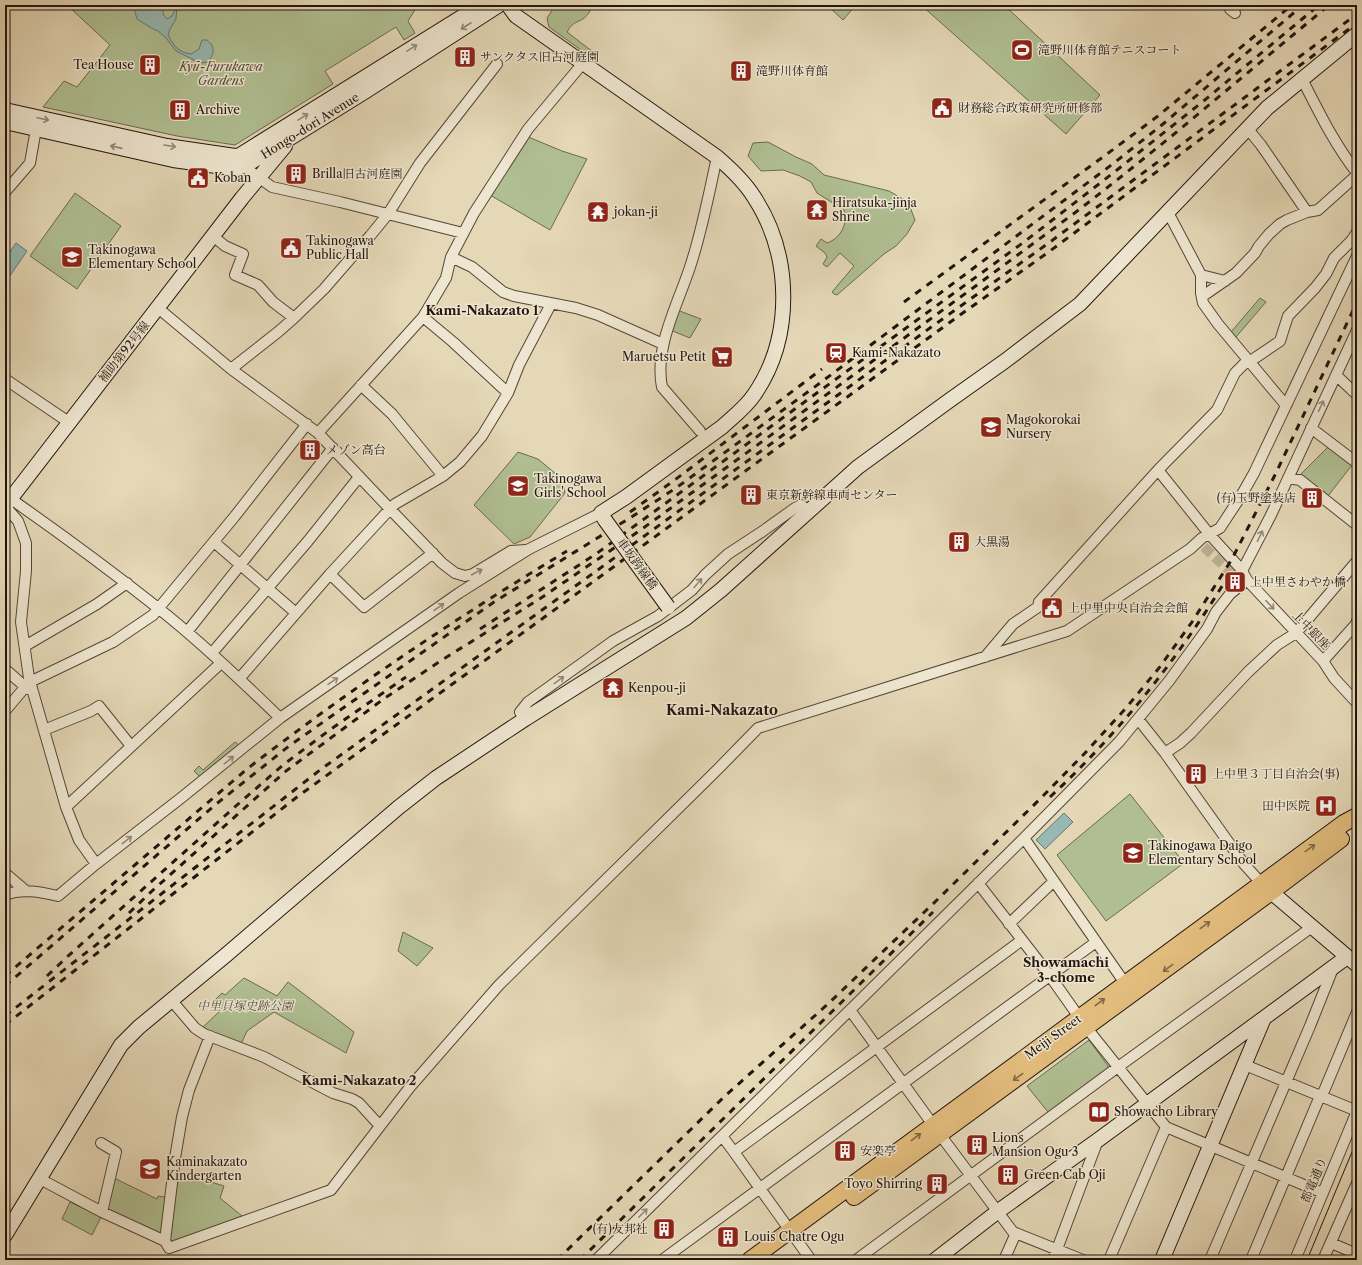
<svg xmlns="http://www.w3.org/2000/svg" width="1362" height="1265" font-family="'Libre Caslon Text','Noto Serif JP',serif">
  <rect width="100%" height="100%" fill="#e5d8b7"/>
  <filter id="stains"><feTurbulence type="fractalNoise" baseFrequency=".005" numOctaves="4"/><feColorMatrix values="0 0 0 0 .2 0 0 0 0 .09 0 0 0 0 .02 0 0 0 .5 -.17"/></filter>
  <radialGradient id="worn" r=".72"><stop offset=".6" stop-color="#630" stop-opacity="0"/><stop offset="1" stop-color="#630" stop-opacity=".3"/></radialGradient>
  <path fill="#b0bf92" stroke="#6a6a50" d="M67 5H418L408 21 415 33 404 40 396 27 325 71 333 84 235 145 177 136 43 107 64 81 77 87 110 45Z
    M561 5H589L590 11C583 24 574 18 567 32L597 55 598 60H595L549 27 547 18 553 9Z
    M827 5H856L843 20Z
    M921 5H1004L1100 95 1066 134Z
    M526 136 562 151 587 159 550 230 490 195Z
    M768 142 796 157 812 164 824 175 889 191 908 202 915 220 907 234 896 246 884 254 837 295 834 294 832 292 854 266 840 253 827 267 823 264 827 257 825 253 816 246 821 239 827 243C841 238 848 224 844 210L817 193 811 182 800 176 783 170 761 171 748 156 753 143Z
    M75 193 121 226 77 289 30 256Z
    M1260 298 1266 302 1236 337 1231 332Z
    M677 310 701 319 690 338 670 330Z
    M1328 447 1352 465 1328 496 1300 475Z
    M518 452 538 459 562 479 565 493 530 537 514 544 474 505Z
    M235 742 240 746 204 778 200 777 194 771 199 766 203 770Z
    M1130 794 1184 863 1106 921 1057 855Z
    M403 932 433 948 417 966 398 951Z
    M244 978 277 996 288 982 354 1032 346 1053 274 1012 247 1031 241 1044 201 1029 222 1009 214 1001 222 993 225 995Z
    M1089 1040 1108 1066 1107 1072 1048 1112 1027 1086Z
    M177 1172 224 1186 220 1198 242 1216 173 1243 170 1239Z
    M112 1177 157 1199 158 1196 165 1197 163 1233 158 1235 105 1210Z
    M70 1202 101 1217 92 1235 62 1219Z"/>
  <path fill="#96b9b3" stroke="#687771" d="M133 5H164L163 14 167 19 172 16 175 10 174 5H177L176 19 170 29 168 35C174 46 178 52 191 54L199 49 202 40H207C216 47 214 54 208 62L200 63 176 51 166 38 158 31 153 29 137 19Z
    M16 243 27 251 5 283V259Z
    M1064 813 1073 822 1045 849 1036 840Z"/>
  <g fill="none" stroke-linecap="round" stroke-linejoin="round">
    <path stroke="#beb195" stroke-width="10" stroke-dasharray="10 5" stroke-linecap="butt" d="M1204 547 1236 577"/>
    <g stroke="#544638" stroke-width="12">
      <path id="street" d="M1233 5 1230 9 1235 13
        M1301 79 1304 83C1320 114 1335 145 1357 173
        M1247 128 1261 145 1307 212
        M239 163 272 187 340 202 463 233
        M5 192 30 163 36 129
        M1166 214 1171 218 1201 275V293L1203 303 1218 324 1284 403 1287 404
        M213 236 225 246 243 254 235 275 258 285 273 302 294 318
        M451 257 472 267 503 292 514 296 576 308 598 315 663 344
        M1201 275 1225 281
        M1203 296 1236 273 1255 253 1259 246 1269 234 1280 224 1287 220 1307 212 1318 210 1357 175
        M158 308 231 369 318 433 390 509 442 563 455 573 465 576 473 574 511 551 526 550
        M423 317 453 342 508 393
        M231 369 278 332 294 318 324 289 370 236 388 214 420 163 497 64
        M1336 375 1357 395
        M5 379 70 423
        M361 385 392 414 443 476
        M1311 428 1357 463
        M700 431 662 387C654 347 678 304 690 267 702 231 709 193 717 157
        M318 433 423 317 446 278 451 257 474 213 528 129 583 63
        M1158 470 1210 535 1241 569 1247 580 1323 661 1334 678 1357 703
        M1288 478 1300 480 1357 525
        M11 499C61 534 110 570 158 608 201 642 241 680 280 718
        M5 506 18 521 26 543V571L21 622 29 678 66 807 79 840 96 864
        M214 542 296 613
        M1242 571 1271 515 1357 330
        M330 574 364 607 433 553
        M187 632 333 448
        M25 646 97 604 127 583
        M212 653 308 541 359 477
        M985 657 1013 624 1038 607 1039 602 1158 470 1217 410 1235 373 1244 364 1249 362 1280 341 1288 316 1315 288 1326 274 1334 258 1352 240 1357 232
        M1323 661 1356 624 1357 621
        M5 669 22 684 31 690
        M239 679 330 574 390 509 395 504 443 476 460 462 482 436 508 393 519 365 551 304
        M5 711 26 686 34 680 113 642 153 615 235 516 307 424
        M525 719 520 712 528 702 613 641 658 616 692 590 705 575 728 554 763 531 795 508 801 505 809 511
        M1138 719 1165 753 1244 864 1262 884
        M44 730 91 711 99 706 131 746
        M1165 753 1180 743 1191 733 1248 672 1277 645 1296 633 1357 561
        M66 807 221 663
        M1024 838 1129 989
        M5 873 26 891
        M978 883 1050 976 1086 1027 1166 1127 1323 1193
        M5 895C22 888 41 892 58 896L96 864 181 798 280 718 459 593 529 549 601 513
        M1009 924 1054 881
        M172 1001 195 1028 204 1034 264 1057 333 1093 352 1099 359 1103 380 1126
        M850 1010 1024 838 1119 742 1169 681 1207 629 1216 612 1230 594 1247 580
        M1245 1065 1357 1111
        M101 1143 116 1152 102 1212
        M734 1152 1022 940
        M40 1179 102 1212 165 1241 169 1248 331 1190 410 1087 499 985 718 769 758 728 1067 631 1190 549 1202 538 1220 528 1241 496 1254 473 1357 256
        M165 1241 175 1158 182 1117 189 1090 210 1036
        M1331 1243 1357 1254
        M596 1260 722 1136
        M662 1260 1096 942
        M811 1260 734 1152 722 1136 850 1010 944 1140 1013 1232 1083 1260
        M856 1260 1118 1067 1312 927
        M1004 1260 1016 1233
        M1053 1260 1098 1140
        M1109 1260 1166 1127
        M1210 1260 1310 1026 1334 966
        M1251 1260 1320 1096 1324 1091 1357 1012
        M1295 1260 1357 1111
        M1323 1260 1357 1183"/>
    </g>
    <g stroke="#23150e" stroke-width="16">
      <path id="secondary" d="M508 5 516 16 717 157C731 169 744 181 754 197 792 255 794 337 754 395 746 407 733 417 722 427L626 497 601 513 605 520
        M5 110 167 146 235 156 240 155 481 5
        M5 122 173 160 231 168H239L250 163 366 91 499 5
        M5 506 242 198 285 146
        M1263 885 1357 965
        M5 1235 121 1045 139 1027 226 955 399 807 436 778 525 719 686 618 721 590 858 467 950 400 1005 361 1080 304 1267 108 1357 34
        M935 1260 997 1212 1098 1140 1347 957
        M1162 1260 1264 1018"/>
    </g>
    <g stroke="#23150e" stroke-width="18">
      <path id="primary" d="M854 1197 1271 892 1341 839
        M750 1260 1344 823 1357 816"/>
    </g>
    <use href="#street" stroke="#eee6d0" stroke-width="10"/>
    <use href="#secondary" stroke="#eee6d0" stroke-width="14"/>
    <use href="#primary" stroke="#e2bc7c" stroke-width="16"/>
    <path stroke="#23150e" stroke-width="1" d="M1307 1260 1357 1140"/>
    <path stroke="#23150e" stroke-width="3" stroke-dasharray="7 7" stroke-linecap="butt" d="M904 302 1107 154 1158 116 1292 5
      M630 512 672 482 822 369
      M480 629 596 554 1024 242 1117 170 1206 99 1319 5
      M1050 797C1119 733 1178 659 1227 578
      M129 913 152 891 286 771 385 698 442 660 541 598 642 529 977 285 1080 209 1122 176 1173 135 1329 5
      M5 976 247 769C349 690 456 618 567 551
      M47 976 67 957 237 805 283 765 331 729 406 677
      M5 986 215 805 289 746 494 602 633 516 676 488 820 383 1114 163 1163 124 1303 5
      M5 1016 320 770 606 564 923 333 1050 242 1357 14
      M5 1025 297 797 960 315 1050 251 1357 23
      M557 1260 725 1096 829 1003 938 899 1041 798 1085 753 1126 708 1159 668 1192 622 1232 559 1276 473 1357 302
      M580 1260 933 912"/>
    <g stroke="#23150e" stroke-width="16" stroke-linecap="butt">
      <path id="secondary-bridge" d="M605 520 668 607"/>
    </g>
    <use href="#secondary-bridge" stroke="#eee6d0" stroke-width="14"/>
  </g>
  <defs><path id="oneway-shaft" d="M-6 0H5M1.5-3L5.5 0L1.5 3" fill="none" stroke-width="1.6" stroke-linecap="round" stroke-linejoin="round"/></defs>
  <g stroke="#938879">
    <use href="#oneway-shaft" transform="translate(466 26) rotate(147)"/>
    <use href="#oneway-shaft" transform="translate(412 48) rotate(-32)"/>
    <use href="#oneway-shaft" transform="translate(303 117) rotate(-32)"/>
    <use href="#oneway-shaft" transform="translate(43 119) rotate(12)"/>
    <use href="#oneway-shaft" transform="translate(170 146) rotate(9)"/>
    <use href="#oneway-shaft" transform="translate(116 147) rotate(-167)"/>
    <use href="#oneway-shaft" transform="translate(1321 406) rotate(-65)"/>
    <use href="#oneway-shaft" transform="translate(1260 536) rotate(-64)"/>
    <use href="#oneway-shaft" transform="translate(477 572) rotate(-28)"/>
    <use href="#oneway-shaft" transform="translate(698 583) rotate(-49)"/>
    <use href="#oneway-shaft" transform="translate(1270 605) rotate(47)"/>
    <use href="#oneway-shaft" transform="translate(439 607) rotate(-35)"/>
    <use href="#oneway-shaft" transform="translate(559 680) rotate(-36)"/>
    <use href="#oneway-shaft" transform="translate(333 681) rotate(-34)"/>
    <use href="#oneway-shaft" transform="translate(229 760) rotate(-39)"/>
    <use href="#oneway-shaft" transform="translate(127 840) rotate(-38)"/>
    <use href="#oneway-shaft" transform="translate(643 1213) rotate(-45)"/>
  </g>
  <g stroke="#826845">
    <use href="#oneway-shaft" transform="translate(1310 848) rotate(-36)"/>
    <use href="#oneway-shaft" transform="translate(1205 925) rotate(-36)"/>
    <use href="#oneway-shaft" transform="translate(1168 968) rotate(144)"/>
    <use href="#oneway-shaft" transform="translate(1100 1002) rotate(-37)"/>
    <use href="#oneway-shaft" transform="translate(1018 1077) rotate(144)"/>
    <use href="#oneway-shaft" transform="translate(916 1137) rotate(-37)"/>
  </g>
  <defs>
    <g id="stadium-square" transform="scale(1.15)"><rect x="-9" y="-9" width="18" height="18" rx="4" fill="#8f2418" stroke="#eee6d0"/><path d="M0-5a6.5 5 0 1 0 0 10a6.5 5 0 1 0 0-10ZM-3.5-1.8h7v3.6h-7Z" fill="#fff"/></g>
    <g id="building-square" transform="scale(1.15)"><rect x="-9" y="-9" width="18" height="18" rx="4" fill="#8f2418" stroke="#eee6d0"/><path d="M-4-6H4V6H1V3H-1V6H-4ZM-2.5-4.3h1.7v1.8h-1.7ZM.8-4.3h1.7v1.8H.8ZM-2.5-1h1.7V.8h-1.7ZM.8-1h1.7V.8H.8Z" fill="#fff"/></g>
    <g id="civic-square" transform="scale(1.15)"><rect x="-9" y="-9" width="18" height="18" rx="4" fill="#8f2418" stroke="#eee6d0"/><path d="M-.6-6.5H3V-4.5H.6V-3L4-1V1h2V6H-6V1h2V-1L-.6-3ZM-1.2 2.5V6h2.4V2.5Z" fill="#fff"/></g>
    <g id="temple-square" transform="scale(1.15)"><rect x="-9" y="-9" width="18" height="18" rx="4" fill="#8f2418" stroke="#eee6d0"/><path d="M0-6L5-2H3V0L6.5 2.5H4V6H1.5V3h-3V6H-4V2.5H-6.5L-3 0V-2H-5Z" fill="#fff"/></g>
    <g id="school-square" transform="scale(1.15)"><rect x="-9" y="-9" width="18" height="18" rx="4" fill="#8f2418" stroke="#eee6d0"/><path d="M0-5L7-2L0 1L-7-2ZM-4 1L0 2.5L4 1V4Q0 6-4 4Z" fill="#fff"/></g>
    <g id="station-square" transform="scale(1.15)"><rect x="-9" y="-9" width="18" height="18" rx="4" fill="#8f2418" stroke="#eee6d0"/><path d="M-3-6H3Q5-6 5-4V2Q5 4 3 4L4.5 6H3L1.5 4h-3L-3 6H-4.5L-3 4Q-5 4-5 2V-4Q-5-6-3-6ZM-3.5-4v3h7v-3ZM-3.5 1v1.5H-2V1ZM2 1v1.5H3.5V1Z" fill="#fff"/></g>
    <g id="supermarket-square" transform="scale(1.15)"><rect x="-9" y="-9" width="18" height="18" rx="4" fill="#8f2418" stroke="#eee6d0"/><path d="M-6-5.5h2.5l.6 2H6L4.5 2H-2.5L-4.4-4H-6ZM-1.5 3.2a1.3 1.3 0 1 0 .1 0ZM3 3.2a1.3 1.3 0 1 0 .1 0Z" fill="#fff"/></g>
    <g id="hospital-square" transform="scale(1.15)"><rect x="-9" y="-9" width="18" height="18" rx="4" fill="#8f2418" stroke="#eee6d0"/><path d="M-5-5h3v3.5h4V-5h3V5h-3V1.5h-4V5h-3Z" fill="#fff"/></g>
    <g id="library-square" transform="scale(1.15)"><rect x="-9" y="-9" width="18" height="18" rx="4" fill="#8f2418" stroke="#eee6d0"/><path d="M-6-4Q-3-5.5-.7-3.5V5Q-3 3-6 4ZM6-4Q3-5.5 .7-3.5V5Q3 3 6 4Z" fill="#fff"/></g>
  </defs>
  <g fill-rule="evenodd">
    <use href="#stadium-square" x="1022" y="50"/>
    <use href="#building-square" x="465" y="57"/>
    <use href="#building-square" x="150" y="65"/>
    <use href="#building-square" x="741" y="71"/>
    <use href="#civic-square" x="942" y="108"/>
    <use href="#building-square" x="180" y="110"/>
    <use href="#building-square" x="296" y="174"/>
    <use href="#civic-square" x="198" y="178"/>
    <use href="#temple-square" x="817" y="210"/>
    <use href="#temple-square" x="598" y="212"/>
    <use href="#civic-square" x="291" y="248"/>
    <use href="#school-square" x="72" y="257"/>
    <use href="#station-square" x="836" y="353"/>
    <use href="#supermarket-square" x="722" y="357"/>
    <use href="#school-square" x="991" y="427"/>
    <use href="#building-square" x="310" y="450"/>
    <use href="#school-square" x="518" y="486"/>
    <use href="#building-square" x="751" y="495"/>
    <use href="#building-square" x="1312" y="498"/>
    <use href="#building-square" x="959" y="542"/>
    <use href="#building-square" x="1235" y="582"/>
    <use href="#civic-square" x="1052" y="608"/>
    <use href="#temple-square" x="613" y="688"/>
    <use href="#building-square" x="1196" y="774"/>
    <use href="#hospital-square" x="1326" y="806"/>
    <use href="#school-square" x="1133" y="853"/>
    <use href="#library-square" x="1099" y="1112"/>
    <use href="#building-square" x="977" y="1145"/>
    <use href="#building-square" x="845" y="1151"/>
    <use href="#school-square" x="150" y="1169"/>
    <use href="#building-square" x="1008" y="1175"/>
    <use href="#building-square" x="937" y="1184"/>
    <use href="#building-square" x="664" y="1229"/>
    <use href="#building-square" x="728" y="1237"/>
  </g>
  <g text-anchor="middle" stroke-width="3" stroke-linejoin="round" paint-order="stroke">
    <g font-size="12" fill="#23150e" stroke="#eee6d0" text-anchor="start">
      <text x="1038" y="54">滝野川体育館テニスコート</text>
      <text x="480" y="61">サンクタス旧古河庭園</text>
      <text x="134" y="69" text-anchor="end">Tea House</text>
      <text x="756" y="75">滝野川体育館</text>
      <text x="958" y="112">財務総合政策研究所研修部</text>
      <text x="196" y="114">Archive</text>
      <text x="312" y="178">Brilla旧古河庭園</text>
      <text x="214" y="182">Koban</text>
      <text x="832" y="207">Hiratsuka-jinja<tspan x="832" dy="14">Shrine</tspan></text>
      <text x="614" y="216">jokan-ji</text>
      <text x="306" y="245">Takinogawa<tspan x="306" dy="14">Public Hall</tspan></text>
      <text x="88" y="254">Takinogawa<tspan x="88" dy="14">Elementary School</tspan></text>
      <text x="852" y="357">Kami-Nakazato</text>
      <text x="706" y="361" text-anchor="end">Maruetsu Petit</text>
      <text x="1006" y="424">Magokorokai<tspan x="1006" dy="14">Nursery</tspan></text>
      <text x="326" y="454">メゾン高台</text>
      <text x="534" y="483">Takinogawa<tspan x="534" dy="14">Girls' School</tspan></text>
      <text x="766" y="499">東京新幹線車両センター</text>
      <text x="1296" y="502" text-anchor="end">(有)玉野塗装店</text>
      <text x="974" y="546">大黒湯</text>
      <text x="1250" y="586">上中里さわやか橋</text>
      <text x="1068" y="612">上中里中央自治会会館</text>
      <text x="628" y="692">Kenpou-ji</text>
      <text x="1212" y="778">上中里３丁目自治会(事)</text>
      <text x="1310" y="810" text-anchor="end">田中医院</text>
      <text x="1148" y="850">Takinogawa Daigo<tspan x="1148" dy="14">Elementary School</tspan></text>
      <text x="1114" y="1116">Showacho Library</text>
      <text x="992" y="1142">Lions<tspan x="992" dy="14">Mansion Ogu 3</tspan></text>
      <text x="860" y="1155">安楽亭</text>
      <text x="166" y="1166">Kaminakazato<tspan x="166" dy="14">Kindergarten</tspan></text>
      <text x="1024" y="1179">Green Cab Oji</text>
      <text x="922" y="1188" text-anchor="end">Toyo Shirring</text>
      <text x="648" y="1233" text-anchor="end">(有)友邦社</text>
      <text x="744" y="1241">Louis Chatre Ogu</text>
    </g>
    <g font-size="12" font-style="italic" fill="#54503c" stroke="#eee6d0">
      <text x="221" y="71">Kyū-Furukawa<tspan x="221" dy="14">Gardens</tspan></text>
      <text x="245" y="1010">中里貝塚史跡公園</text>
    </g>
    <g font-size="12" fill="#23150e" stroke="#eee6d0">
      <text transform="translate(310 126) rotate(-32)" y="4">Hongo-dori Avenue</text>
      <text transform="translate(124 352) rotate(-52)" y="4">補助第92号線</text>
      <text transform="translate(637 564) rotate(54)" y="4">車坂跨線橋</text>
      <text transform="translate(1311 630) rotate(46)" y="4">上中銀座</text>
      <text transform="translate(1053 1037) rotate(-36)" y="4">Meiji Street</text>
      <text transform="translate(1314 1180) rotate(-67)" y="4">都電通り</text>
    </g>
    <g font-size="13" font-weight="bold" fill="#23150e" stroke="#eee6d0">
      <text x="482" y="315">Kami-Nakazato 1</text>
      <text x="1066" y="967">Showamachi<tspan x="1066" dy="15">3-chome</tspan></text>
      <text x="359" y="1085">Kami-Nakazato 2</text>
    </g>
    <g font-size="14" font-weight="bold" fill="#23150e" stroke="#eee6d0">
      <text x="722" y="715">Kami-Nakazato</text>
    </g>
  </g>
  <rect width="1362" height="1265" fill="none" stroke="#e5d8b7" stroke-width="20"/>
  <rect x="6" y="6" width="1350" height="1253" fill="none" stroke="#23150e" stroke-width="2"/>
  <rect x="10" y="10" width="1342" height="1245" fill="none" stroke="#23150e"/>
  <rect width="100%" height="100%" filter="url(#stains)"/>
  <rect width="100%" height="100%" fill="url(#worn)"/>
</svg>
